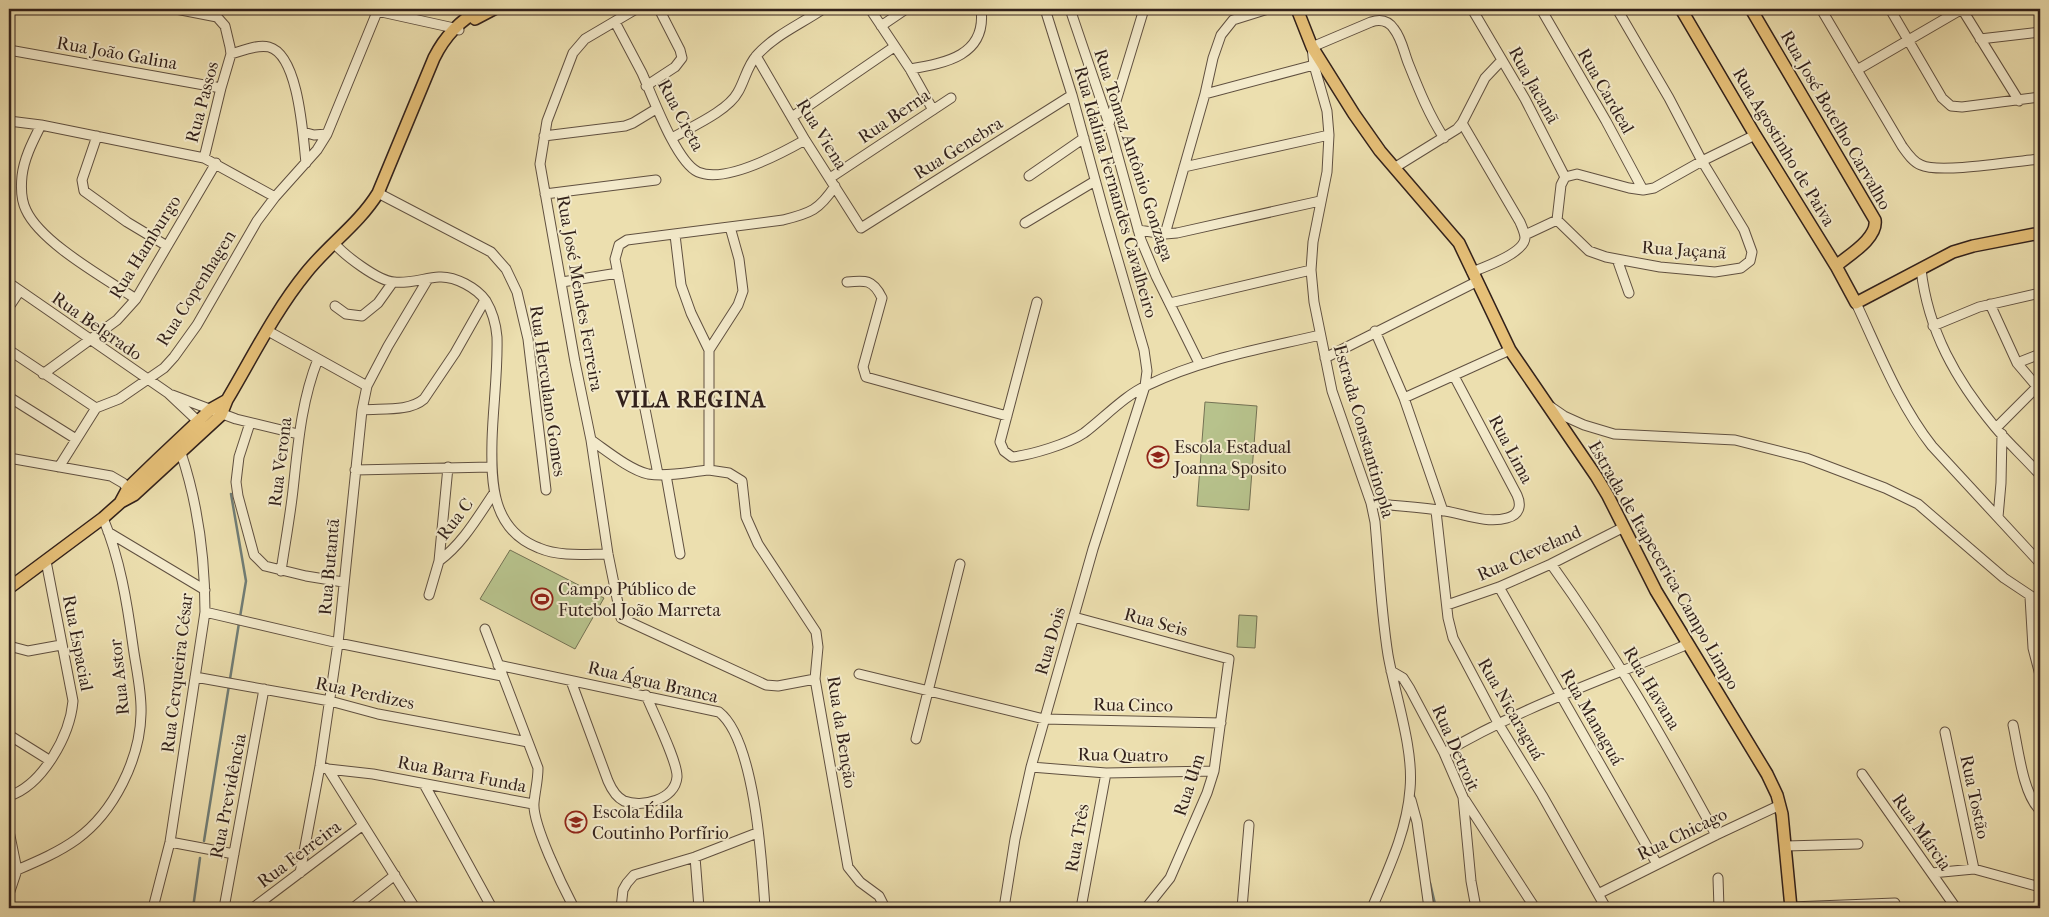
<svg xmlns="http://www.w3.org/2000/svg" width="2049" height="917" font-family="'IM FELL French Canon',serif">
  <rect width="100%" height="100%" fill="#ecdfaf"/>
  <filter id="stains"><feTurbulence type="fractalNoise" baseFrequency=".004" numOctaves="4"/><feColorMatrix values="0 0 0 0 .2 0 0 0 0 .09 0 0 0 0 .02 0 0 0 .5 -.17"/></filter>
  <radialGradient id="worn" r=".72"><stop offset=".6" stop-color="#630" stop-opacity="0"/><stop offset="1" stop-color="#630" stop-opacity=".3"/></radialGradient>
  <path fill="#b7c28c" stroke="#747254" d="M1205 402 1257 406 1249 510 1197 506Z
    M510 550 604 598 575 649 480 599Z
    M1239 615 1257 616 1255 648 1237 647Z"/>
  <g fill="none" stroke-linecap="round" stroke-linejoin="round">
    <path stroke="#707d76" stroke-width="2.5" d="M231 494 246 581 240 617
      M1413 790 1415 802
      M204 841 239 623
      M1430 883 1436 908
      M193 908 200 858"/>
    <g stroke="#605040" stroke-width="11">
      <path id="minor" d="M176 9 217 17 225 26 230 47 231 54 221 88 204 158
        M368 9 454 28 459 30
        M636 9 585 39 573 53 547 121 540 164 575 362 591 440 608 554 621 618 766 685 778 686 815 679
        M870 9 910 69 933 110
        M1070 9 1109 124 1141 240 1156 276 1199 363
        M1472 9 1525 99 1565 177
        M1541 9 1606 121 1643 190
        M1821 9 1902 146C1907 153 1913 162 1921 165 1939 174 2017 161 2040 159
        M1890 9 1942 98 1951 106 1962 107 2040 97
        M1962 9 2019 101
        M615 22C624 39 633 56 642 73 652 95 676 162 698 172 725 184 782 153 805 140
        M881 26 906 9
        M1980 39 2040 32
        M9 50 221 88
        M231 54C242 51 257 44 269 47 299 55 303 137 306 163
        M756 56 805 140 861 228 1072 95
        M910 69C945 63 987 56 981 9
        M1857 70 1962 9
        M646 86 675 67 682 58 680 50 659 9
        M1205 94 1314 65
        M792 117 894 47
        M9 121 41 125 204 158 275 197
        M1462 123 1520 222C1522 227 1525 233 1525 238 1524 253 1485 267 1472 272
        M1109 124 1144 9
        M41 125C33 141 24 158 22 176 21 186 21 200 26 210 41 243 105 278 136 299
        M303 132 314 135 327 134
        M97 136 82 180 84 191 127 222 167 246
        M544 136 625 126 633 123 656 109
        M672 138C691 127 728 111 738 92 745 80 747 66 757 55 775 35 801 24 823 9
        M1184 167 1329 135
        M1394 168 1457 129 1462 123 1485 78 1502 60
        M1029 176 1084 138
        M1565 177 1561 185 1557 220 1589 251 1606 257 1660 267 1715 272 1741 268 1750 261 1752 252 1744 230 1702 161 1669 98 1617 9
        M1565 177 1577 174 1629 188 1643 190 1654 188 1702 161 1755 135
        M830 178 951 98
        M378 193 491 252 506 269 517 292 528 339 546 490
        M545 194 656 180
        M1025 223 1095 181
        M1138 230 1165 234 1177 233 1320 201
        M1165 234 1205 94 1213 58 1221 35 1233 20 1268 9
        M675 235 681 285 691 313 709 350
        M1525 235 1557 220
        M334 243C344 255 378 281 394 282 408 284 425 278 439 277 455 276 477 288 486 301 492 311 496 325 497 337 498 372 493 406 492 441 491 484 492 530 539 548 560 557 586 554 608 554
        M1617 259 1629 293
        M1921 269C1928 331 1956 380 1995 427 2009 444 2026 459 2040 475
        M562 282 618 273
        M847 282C865 280 873 279 882 298L863 367 866 377 1007 416
        M9 283 168 393 202 425
        M1037 302 1000 442 1004 451 1012 457C1031 455 1068 444 1084 433 1104 418 1125 395 1148 385 1202 359 1261 349 1320 335
        M1170 303 1311 270
        M1856 303C1879 352 1899 404 1932 446L2040 563
        M1990 304 2017 363 2040 390
        M335 306 346 314 362 316 378 303 393 282
        M9 307 19 292
        M1933 326 1979 307 2040 293
        M268 331 367 386
        M1375 331 1404 398 1443 511
        M9 350 96 408 119 399 164 368 174 357 197 325 257 221 275 197 317 150 327 134 377 12
        M1325 358 1476 282
        M2017 363 2040 354
        M43 374 117 320 136 299 216 163
        M172 395 236 419 298 434
        M9 397 76 439
        M1404 398 1510 350
        M1551 407 1564 416 1584 425 1614 434 1735 440 1806 458 1885 488 1918 504 2004 578 2040 602
        M362 410C381 408 409 412 424 399L455 353 485 300
        M250 423 239 457 236 482 238 496 254 555 265 566 306 576 343 582
        M1996 428 2037 387
        M591 440C607 451 630 470 648 474 668 477 689 472 709 470V350L738 305 743 291 739 259 730 227
        M9 458 111 476 123 483 131 492
        M59 467 96 408
        M355 470 491 467
        M709 470 729 473 742 481 746 517 758 544 816 632 818 647 815 679 848 867 860 882 879 896 885 908
        M658 474 615 259 619 245 627 240 783 220C811 213 819 210 835 186
        M666 475 680 554
        M1371 503C1395 506 1420 507 1445 511 1464 514 1487 524 1507 518 1519 515 1522 506 1517 495L1454 376
        M1436 511 1448 618 1453 638 1498 723 1542 795 1606 908
        M1998 517 2001 483 2002 434
        M108 532 205 590
        M439 561C463 543 477 518 494 493
        M1551 564C1613 650 1665 741 1716 835
        M281 571C285 544 290 517 293 490 298 445 301 402 318 359
        M1499 587 1657 864
        M429 595 439 561 448 467
        M2030 597 2033 648 2040 675
        M1447 605 1499 587 1551 564 1624 527
        M205 612 338 643 502 676
        M1074 617 1229 659 1214 771 1207 793 1170 878 1146 908
        M485 629 538 768C538 781 535 791 534 803 532 824 563 887 574 908
        M9 646 28 651 61 645
        M498 665 719 712C755 740 762 863 765 908
        M1391 671 1403 678 1410 689 1444 753 1463 797 1471 881 1476 908
        M859 674 1044 719 1221 723
        M195 677 330 701 378 714 528 742
        M571 681 608 781C611 788 616 797 624 801 642 808 675 800 677 777 678 762 653 713 646 695
        M2013 725C2018 747 2023 795 2040 810
        M1945 732 1974 869
        M9 735 49 760
        M916 739 960 564
        M1444 753C1521 707 1606 679 1688 644
        M320 766 328 769 373 774 533 804
        M1031 767 1106 773 1214 771
        M328 769 415 908
        M1862 774 1956 908
        M424 784 492 908
        M9 796C43 785 70 735 73 701L46 561
        M1411 800 1417 822 1429 908
        M1465 800 1535 908
        M9 831 17 870
        M170 842 234 854
        M1786 846 1858 844
        M695 857 699 908
        M17 870C38 861 59 852 77 839 114 812 140 759 141 714 142 692 136 668 133 646 127 602 120 559 103 518
        M300 873 320 766 338 643 362 410 367 386 388 346 428 279
        M1932 873 1974 869 2040 887
        M1718 878 1719 908
        M9 894 17 870
        M1598 894 1716 835 1780 805
        M1791 907 1895 903
        M153 908 170 842 205 612C205 558 198 504 181 453L177 450
        M224 908 264 689
        M253 908 363 825
        M353 908 395 875
        M621 908 623 890 627 883 634 875 695 857 757 833
        M1004 908 1015 839 1031 767 1093 549 1145 386 1147 371 1144 350 1105 216 1072 95 1045 9
        M1081 908 1106 773
        M1242 908 1249 825
        M1372 908C1388 870 1407 831 1410 789 1414 749 1395 695 1388 655 1381 611 1379 566 1375 522L1371 503 1332 391 1314 302 1311 270 1313 242 1327 172 1329 135 1327 111 1314 65 1312 47 1371 22C1380 19 1388 20 1394 29 1402 39 1404 53 1409 65 1419 90 1429 115 1444 138"/>
    </g>
    <g stroke="#32211b" stroke-width="14">
      <path id="major" d="M1297 9 1312 47 1354 114 1380 151 1459 243 1510 350 1596 476 1608 496 1656 591 1767 774 1777 795 1782 814 1791 908
        M1681 9 1755 135 1836 266 1856 303 1953 252 1973 246 2040 233
        M1751 9 1875 220C1878 238 1849 255 1836 266
        M475 19 494 9
        M121 501 128 488 157 460 211 409 227 400
        M9 588 103 518 121 502 134 495 221 415 227 400C252 358 275 311 306 273 328 245 359 224 378 193L434 58C445 36 459 21 481 9"/>
    </g>
    <use href="#minor" stroke="#f3eacb" stroke-width="9"/>
    <use href="#major" stroke="#e6c078" stroke-width="11"/>
  </g>
  <defs>
    <g id="school-ring" transform="scale(1.125)"><circle r="9.5" fill="#f3eacb" stroke="#8f2418" stroke-width="1.5"/><path d="M0-5L7-2L0 1L-7-2ZM-4 1L0 2.5L4 1V4Q0 6-4 4Z" fill="#8f2418"/></g>
    <g id="stadium-ring" transform="scale(1.125)"><circle r="9.5" fill="#f3eacb" stroke="#8f2418" stroke-width="1.5"/><path d="M0-5a6.5 5 0 1 0 0 10a6.5 5 0 1 0 0-10ZM-3.5-1.8h7v3.6h-7Z" fill="#8f2418"/></g>
  </defs>
  <g fill-rule="evenodd">
    <use href="#school-ring" x="1158" y="457"/>
    <use href="#stadium-ring" x="542" y="599"/>
    <use href="#school-ring" x="576" y="822"/>
  </g>
  <g text-anchor="middle" stroke-width="4" stroke-linejoin="round" paint-order="stroke">
    <g font-size="18" fill="#32211b" stroke="#f3eacb">
      <text transform="translate(117 53) rotate(10)" y="6">Rua João Galina</text>
      <text transform="translate(1534 85) rotate(61)" y="6">Rua Jacanã</text>
      <text transform="translate(1606 91) rotate(60)" y="6">Rua Cardeal</text>
      <text transform="translate(202 102) rotate(-75)" y="6">Rua Passos</text>
      <text transform="translate(681 115) rotate(62)" y="6">Rua Creta</text>
      <text transform="translate(894 116) rotate(-34)" y="6">Rua Berna</text>
      <text transform="translate(1836 120) rotate(60)" y="6">Rua José Botelho Carvalho</text>
      <text transform="translate(822 134) rotate(58)" y="6">Rua Viena</text>
      <text transform="translate(1784 147) rotate(59)" y="6">Rua Agostinho de Paiva</text>
      <text transform="translate(958 148) rotate(-32)" y="6">Rua Genebra</text>
      <text transform="translate(1134 155) rotate(72)" y="6">Rua Tomaz Antônio Gonzaga</text>
      <text transform="translate(1116 192) rotate(74)" y="6">Rua Idalina Fernandes Cavalheiro</text>
      <text transform="translate(145 247) rotate(-58)" y="6">Rua Hamburgo</text>
      <text transform="translate(1684 250) rotate(4)" y="6">Rua Jaçanã</text>
      <text transform="translate(196 288) rotate(-58)" y="6">Rua Copenhagen</text>
      <text transform="translate(580 293) rotate(80)" y="6">Rua José Mendes Ferreira</text>
      <text transform="translate(97 326) rotate(35)" y="6">Rua Belgrado</text>
      <text transform="translate(548 391) rotate(82)" y="6">Rua Herculano Gomes</text>
      <text transform="translate(1364 431) rotate(74)" y="6">Estrada Constantinopla</text>
      <text transform="translate(1511 449) rotate(62)" y="6">Rua Lima</text>
      <text transform="translate(280 462) rotate(-83)" y="6">Rua Verona</text>
      <text transform="translate(455 519) rotate(-53)" y="6">Rua C</text>
      <text transform="translate(1529 553) rotate(-24)" y="6">Rua Cleveland</text>
      <text transform="translate(1664 565) rotate(60)" y="6">Estrada de Itapecerica-Campo Limpo</text>
      <text transform="translate(329 567) rotate(-85)" y="6">Rua Butantã</text>
      <text transform="translate(1156 622) rotate(15)" y="6">Rua Seis</text>
      <text transform="translate(1050 641) rotate(-74)" y="6">Rua Dois</text>
      <text transform="translate(78 643) rotate(79)" y="6">Rua Espacial</text>
      <text transform="translate(177 673) rotate(-83)" y="6">Rua Cerqueira César</text>
      <text transform="translate(119 677) rotate(-96)" y="6">Rua Astor</text>
      <text transform="translate(653 682) rotate(13)" y="6">Rua Água Branca</text>
      <text transform="translate(1652 688) rotate(59)" y="6">Rua Havana</text>
      <text transform="translate(365 693) rotate(12)" y="6">Rua Perdizes</text>
      <text transform="translate(1133 705) rotate(1)" y="6">Rua Cinco</text>
      <text transform="translate(1511 709) rotate(60)" y="6">Rua Nicaraguá</text>
      <text transform="translate(1592 717) rotate(60)" y="6">Rua Managuá</text>
      <text transform="translate(842 732) rotate(81)" y="6">Rua da Benção</text>
      <text transform="translate(1456 748) rotate(66)" y="6">Rua Detroit</text>
      <text transform="translate(1123 755) rotate(1)" y="6">Rua Quatro</text>
      <text transform="translate(462 774) rotate(11)" y="6">Rua Barra Funda</text>
      <text transform="translate(1189 785) rotate(-72)" y="6">Rua Um</text>
      <text transform="translate(228 796) rotate(-79)" y="6">Rua Previdência</text>
      <text transform="translate(1975 797) rotate(78)" y="6">Rua Tostão</text>
      <text transform="translate(1922 832) rotate(55)" y="6">Rua Márcia</text>
      <text transform="translate(1682 834) rotate(-26)" y="6">Rua Chicago</text>
      <text transform="translate(1077 838) rotate(-80)" y="6">Rua Três</text>
      <text transform="translate(299 854) rotate(-37)" y="6">Rua Ferreira</text>
    </g>
    <g font-size="18" fill="#32211b" stroke="#f3eacb" text-anchor="start">
      <text x="1174" y="453">Escola Estadual<tspan x="1174" dy="21">Joanna Sposito</tspan></text>
      <text x="558" y="595">Campo Público de<tspan x="558" dy="21">Futebol João Marreta</tspan></text>
      <text x="592" y="818">Escola Édila<tspan x="592" dy="21">Coutinho Porfírio</tspan></text>
    </g>
    <g font-size="22" font-weight="bold" letter-spacing="1" fill="#32211b" stroke="#f3eacb">
      <text x="691" y="407">VILA REGINA</text>
    </g>
  </g>
  <rect width="2049" height="917" fill="none" stroke="#ecdfaf" stroke-width="30"/>
  <rect x="10" y="10" width="2029" height="897" fill="none" stroke="#32211b" stroke-width="2.5"/>
  <rect x="15" y="15" width="2019" height="887" fill="none" stroke="#32211b"/>
  <rect width="100%" height="100%" filter="url(#stains)"/>
  <rect width="100%" height="100%" fill="url(#worn)"/>
</svg>
